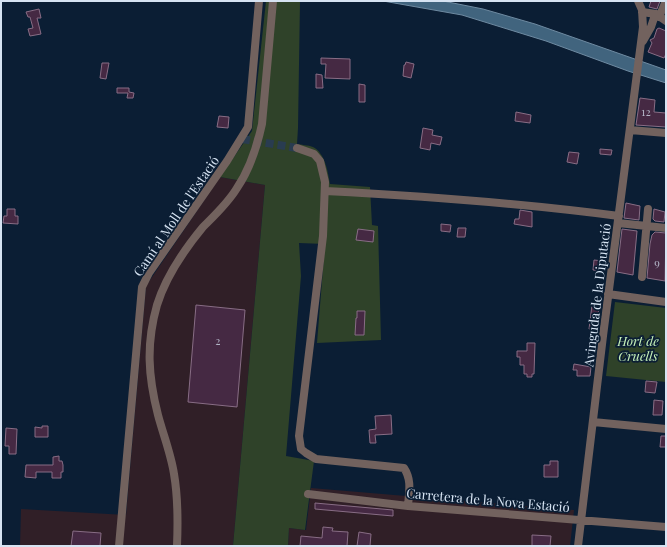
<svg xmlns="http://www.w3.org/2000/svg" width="667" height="547" font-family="'Playfair Display',serif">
  <rect width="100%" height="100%" fill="#0b1e34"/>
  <path fill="#301f27" d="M220 177 265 185 233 546H20L21 509 126 515 146 286Z
    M311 488 574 510 570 546H288L289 528 306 530Z"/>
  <path fill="#2f4229" d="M266 1H300L298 128 297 144C302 145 308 145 313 147 325 153 328 172 330 184L370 187 372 225 378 226 381 340 317 343 325 244 299 243 301 276 286 456 314 461 305 530 289 528 288 546H233L265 185 220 177 252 131Z
    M615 302 666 308V382L606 376Z"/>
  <path fill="#41647e" stroke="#6e8aa1" d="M383 1H443L483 9 535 24 666 70V83L628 71 546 41 462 15Z"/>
  <path fill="#452943" stroke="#886d85" d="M651 1H660L657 9 649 7Z
    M39 9 41 18H37L41 34 30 36 28 29 33 28 30 17H28L26 12Z
    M659 28 666 31V54L664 58 648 52 652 43 650 40 654 38 657 29Z
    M321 58 350 59V79L325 78 326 64H321Z
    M406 62 414 64 411 78 403 76 404 65H405Z
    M102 63H109L106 79 100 78Z
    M316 74 322 75 323 88H316Z
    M359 84 365 85V102H359Z
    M117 88H129V92L134 93 133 98H127L128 93H117Z
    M640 98 655 100 654 112 666 113V127L636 125Z
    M516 112 531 115 530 123 515 121Z
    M219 116 229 117 228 128 217 127Z
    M423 128 433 130 432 135 442 137 440 145 431 143 430 150 420 148Z
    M600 149 612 150 611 155 600 154Z
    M569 152 579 153 577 164 567 162Z
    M626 203 640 206 639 220 624 218Z
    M7 209H15V216H18V224L3 223 4 216H7Z
    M654 209 665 212 664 222 655 221 653 219Z
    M520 210 532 212V227L514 224 515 219H519Z
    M441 224 451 225 450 232 441 231Z
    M458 228H466L465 237H457Z
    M358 229 374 231 373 242 356 240Z
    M622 229 637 231 633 275 617 272Z
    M655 232 666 233 665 281 647 278 650 244 652 235Z
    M594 260 603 261V271L593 270Z
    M196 305 245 310 237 407 188 402Z
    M592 305 599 306 597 330 589 329Z
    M357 311H365L364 335H355L356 318H357Z
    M527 343H535L534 374H532V377H527V374H524V365H520V357H517V351H527Z
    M574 364 591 367 590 376H577V370H573Z
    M646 381 657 382 655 393 645 392Z
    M654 400 663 401 662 415H653Z
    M391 415 392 434 375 435 376 443H370L369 430 376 429 375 416Z
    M42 426H48V437H35V427L42 428Z
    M6 428 17 429 16 454H9V446H5Z
    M661 436H666V447H660Z
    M59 456V461H62L63 465V472H61V478H52V472H36V478L25 477 26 465H53V457Z
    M550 461H558V477H544V465H550Z
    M315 503 393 510V516L315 509Z
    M323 527 333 528 332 531 348 532 347 546H300L301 536 322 538Z
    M73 531 101 533 100 546H71Z
    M359 532 371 534 370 546H357Z
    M532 535 551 536 550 546H532Z"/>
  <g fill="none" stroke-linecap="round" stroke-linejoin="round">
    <path stroke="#293c50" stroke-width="8" stroke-dasharray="8 4" stroke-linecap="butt" d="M242 139 297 148"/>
    <path stroke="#72625e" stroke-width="8" d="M642 12 656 14 666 21
      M659 17 666 1
      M643 41 651 27 654 18
      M630 130 666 133
      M297 148 314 154 320 161 325 182 323 236 299 436 301 449 306 453 316 459 404 468C412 480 409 492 408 506
      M325 191C423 196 521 203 619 216
      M618 223 666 228
      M642 277 648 209
      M608 294 666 302
      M593 422 666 429
      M308 494 408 506 666 527
      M119 546 142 287 149 273 227 161 248 127 259 1
      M177 546C178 522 178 497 174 474 171 454 163 434 158 415 148 376 146 344 157 305 166 276 184 250 203 227 215 215 228 203 237 188 250 169 257 147 262 124L273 1
      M578 546 603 336 643 27 642 10 638 1"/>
  </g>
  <g text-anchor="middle" stroke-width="3.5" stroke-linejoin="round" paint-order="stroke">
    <g font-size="11" fill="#b2b4c6">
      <text x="646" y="116">12</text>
      <text x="657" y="267">9</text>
      <text x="218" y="345">2</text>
    </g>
    <g font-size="13" fill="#d6e3f2" stroke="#0b1e34">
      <text transform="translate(176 216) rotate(-56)" y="5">Camí al Moll de l'Estació</text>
      <text transform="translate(597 295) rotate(-83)" y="5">Avinguda de la Diputació</text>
      <text transform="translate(488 500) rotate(5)" y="5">Carretera de la Nova Estació</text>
    </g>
    <g font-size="13" font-style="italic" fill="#c7f2b9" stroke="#0b1e34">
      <text x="638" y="346">Hort de<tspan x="638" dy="15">Cruells</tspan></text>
    </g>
  </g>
  <rect width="667" height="547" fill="none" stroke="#d6e3f2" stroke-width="4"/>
</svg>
